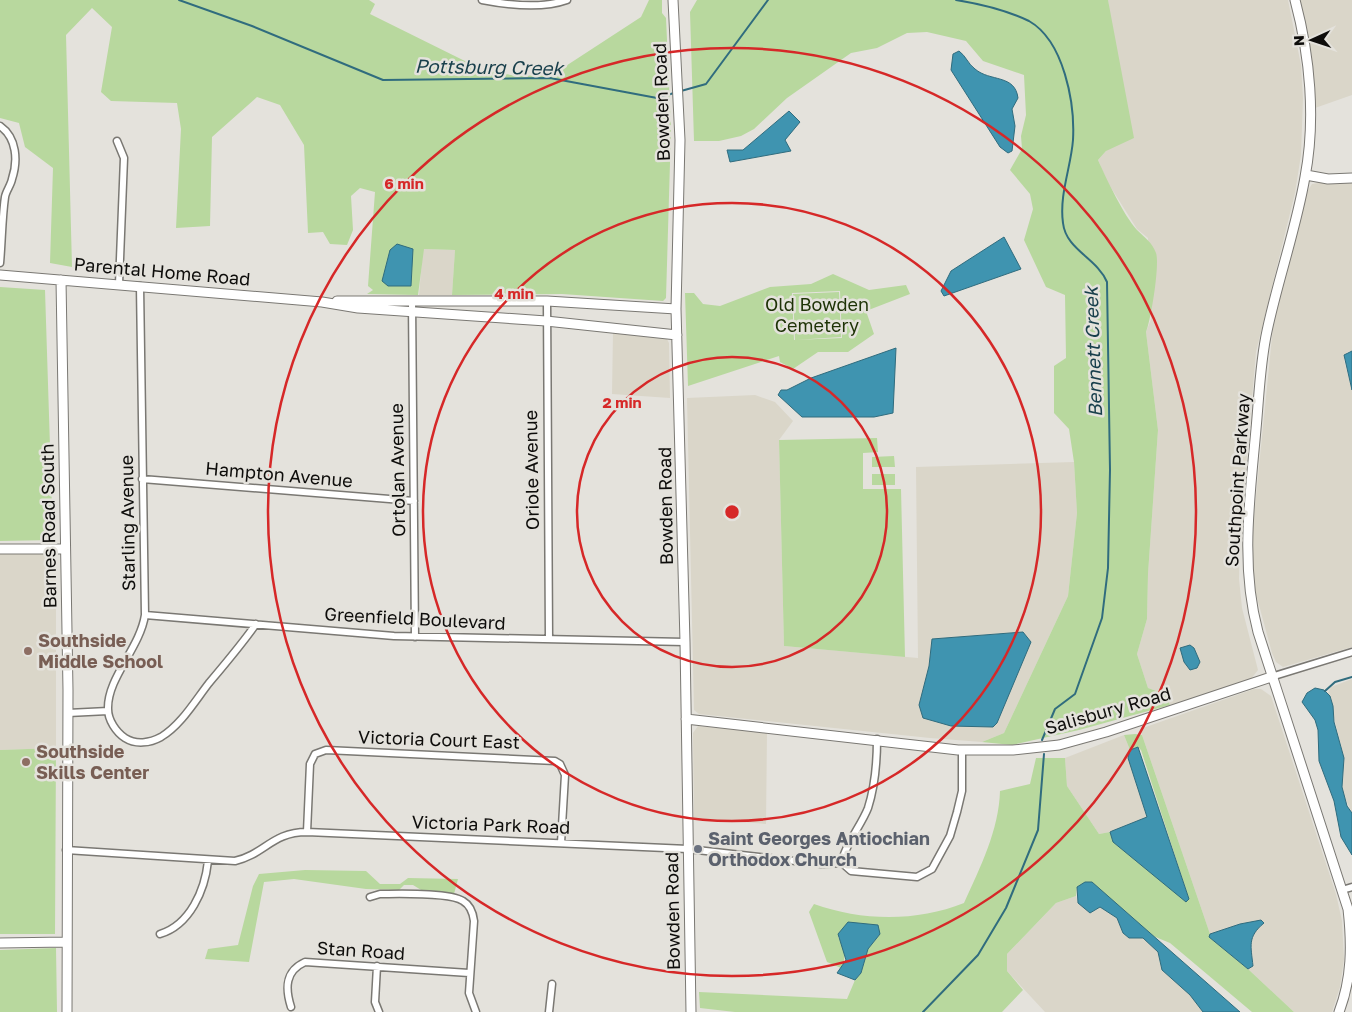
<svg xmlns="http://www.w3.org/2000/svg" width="1352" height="1012" font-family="'Golos Text',sans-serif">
  <rect width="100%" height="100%" fill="#e4e2dc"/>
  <path fill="#dad6c9" d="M1108 0H1288L1301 65 1303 98 1301 155 1295 193 1256 352 1240 537 1239 579 1242 608 1258 670 1251 679 1170 705 1165 694 1148 688 1137 654 1147 619 1148 574 1158 430 1146 332 1151 319 1148 238 1137 229 1108 183 1098 160 1106 151 1111 29Z
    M1300 0H1352V95L1315 108 1312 62Z
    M1318 183H1352V351L1347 352 1344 360 1352 390V647L1283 667 1276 662 1272 653 1253 583 1251 546 1273 327 1305 195 1312 184Z
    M423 249 455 250 452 295H419Z
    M613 332 667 339 669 343 670 398 612 394Z
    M755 395 775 402 793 421 779 440 784 646 918 658 916 467 1074 462 1077 513 1068 596 1004 733 982 742 930 738 699 714 694 710 687 398Z
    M0 554H56V748L0 750Z
    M1352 679V813L1344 796 1342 787 1344 758 1328 693 1331 687Z
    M1254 689H1261L1271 696 1336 894 1342 921 1344 959 1340 987 1332 1012H1294L1248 969 1253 966 1251 940 1255 931 1264 923 1240 924 1210 934 1140 729Z
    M698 726 767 733 766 824 694 818 693 733Z
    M1124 735 1130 750 1128 758 1147 817 1110 832 1099 834 1067 786 1065 758Z
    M1076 896 1078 903 1095 909 1100 907 1118 918 1123 933 1129 938H1143L1158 952 1162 970 1190 995 1203 1012H1045L1007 971V954L1056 903Z"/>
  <path fill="#b8d89e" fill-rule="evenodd" d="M0 0H369L375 4 370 14 481 69 516 76 552 75 641 17 649 0H662V13L666 18 671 129 666 298 663 301 562 294 452 295 455 250 424 249 418 295 367 294 373 290 368 286 375 192 360 188 351 196 353 230 347 245 330 244 323 232 308 233 304 145 280 105 257 97 212 137 210 226 176 228 181 129 177 103 111 101 101 92 112 27 92 8 66 35 72 267 50 263 53 168 25 147 19 123 0 118Z
    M697 0H1108L1134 138 1106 151 1098 160C1107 180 1123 214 1137 230 1145 238 1152 242 1156 253 1160 264 1151 320 1146 332L1158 430 1148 574 1147 619 1137 654 1148 688 1165 694 1170 705 1079 730 1012 745 982 742 1004 733 1068 596 1077 513 1074 462 1069 429 1054 413V366L1066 358 1065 295 1046 287 1024 240 1033 209 1030 194 1010 170 1022 149 1021 136 1026 115 1024 75 983 61 966 41 927 32 907 33 877 48 851 53 787 98 754 129 741 136 719 141H694L690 12Z
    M833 274 869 290 906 285 910 294 866 311 874 334 848 352H818L793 369 780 362 779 356 688 386 685 293H694L703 304 720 306 770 287 811 284ZM840 291 842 338 794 340 792 293Z
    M0 287 45 290 53 540 0 541Z
    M839 292 841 337 795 340 793 294Z
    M877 438 878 452 863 453V489H901L905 657 784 646 779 440Z
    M894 456 895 467H872V457Z
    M872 474H895V485H872Z
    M1135 734 1142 735 1210 934 1209 937 1248 969 1294 1012H1252L1170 943 1153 936 1091 882 1077 887 1076 896 1056 903 1007 954V971L1023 990 1002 1012H735L700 1008 699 992 847 999 855 980 861 973 868 949 880 934 838 937C845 948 847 957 841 968L827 962 809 912 814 904C861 921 917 922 964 903 980 868 999 830 1000 791L1030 784 1036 758H1065L1067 786 1099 834 1110 832 1113 842 1186 901 1189 899 1141 750 1138 747 1130 750 1124 735Z
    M56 748 55 934H0V750Z
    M305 870 366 871 380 884H400L408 878 458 879 454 894 426 893 413 885H404L399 890 366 889 294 879 264 882 249 962 205 959 208 949 238 945 253 886 259 874Z
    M56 948 57 1012H0V950Z"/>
  <path fill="#3f94b0" stroke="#306c7e" d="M959 51C966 56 968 64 975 69 990 82 1015 74 1018 98L1012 109 1015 126 1012 151 1008 153 1000 147 951 70 953 54Z
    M789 111 800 122 785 140 791 151 730 162 727 150H743Z
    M1004 237 1021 269 944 296 941 291 951 271Z
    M397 244 413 249 411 286H388L382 281 390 250Z
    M896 348 893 413 874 417H802L778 395 781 390H787L811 378Z
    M1352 351V390L1344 355Z
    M1023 632 1031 642 997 723 993 727 951 726 923 718 919 705 929 666 932 639Z
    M1190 645 1194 648 1200 662 1197 668 1190 670 1184 662 1180 648Z
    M1315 688 1324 690 1330 696 1333 706 1334 722 1344 758 1342 787 1347 806 1352 813V855L1341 837 1334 801 1319 761 1318 730 1315 720 1302 702 1307 693Z
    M1138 747 1189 899 1186 902 1113 842 1110 832 1112 831 1147 817 1128 758 1130 750Z
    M1085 882H1092L1240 1012H1203L1190 995 1162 970 1158 952 1143 938H1129L1123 933 1117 918 1100 907 1090 913 1078 903 1077 887Z
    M1261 920 1264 923C1247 937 1251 946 1253 966L1248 969 1209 937 1210 934 1240 924Z
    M848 922 878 925 880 934 868 949 861 973 855 980 837 973 846 960 838 934Z"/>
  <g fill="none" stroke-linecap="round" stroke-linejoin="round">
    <path stroke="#306c7e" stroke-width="2" d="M179 0 252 26 383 80 550 78 657 98 674 93
      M956 0C981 4 1006 10 1029 21 1064 41 1075 103 1073 140 1071 167 1059 195 1063 223 1066 250 1097 258 1107 282L1110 470 1108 568 1102 618 1075 694 1055 709 1042 740
      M681 91 706 84 768 0
      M1325 691 1335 682 1352 677
      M923 1012 978 955 1006 908 1038 830 1044 754"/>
    <g stroke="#7a7873" stroke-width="9">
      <path id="street" d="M482 0C508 5 542 9 567 0
        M0 126C17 138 18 161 12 179 11 185 6 191 5 197 2 218 2 241 0 263
        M117 141 124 158 119 284
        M140 286 145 615C140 648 107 678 108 709 108 720 116 732 125 738 136 745 150 743 161 737 181 725 195 701 209 683 225 664 242 644 256 624
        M547 301 549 639
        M412 302 415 637
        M142 479 414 501
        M145 615 394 636 685 642
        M1271 677 1352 652
        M68 713 108 711
        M307 832 310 764 315 754 326 750 555 761 560 764 565 775 561 843
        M66 850 235 861C265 854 272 832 307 832L688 849 822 864 842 863
        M842 863 851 871 917 877 932 869 950 836 957 812 962 791V750
        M842 863C842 850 862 824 868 808 875 786 877 762 877 739
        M1342 890 1352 887
        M370 897 380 894C397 894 449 892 463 901 470 905 473 913 474 921L469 993 476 1012
        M160 934C190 925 205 890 208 861
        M377 966 375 1002 379 1012
        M291 1007C285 988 285 971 305 962L469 973
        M549 1012 552 984"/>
    </g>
    <g stroke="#7a7873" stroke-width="11">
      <path id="secondary" d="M673 0 680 140 676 309 685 642 691 1012
        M1295 0C1310 56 1316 119 1305 177 1296 229 1278 279 1267 331 1260 363 1259 397 1256 429 1250 497 1240 565 1258 632L1348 909C1352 945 1352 978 1339 1012
        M1306 175 1328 179 1352 178
        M0 275 322 302 358 308 546 321 677 335
        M61 280 68 690 67 1012
        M337 301H547L676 309
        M0 549H65
        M686 719 958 750H1013L1059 745 1106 732 1271 677
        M0 943 66 942"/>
    </g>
    <use href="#street" stroke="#fff" stroke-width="6"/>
    <use href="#secondary" stroke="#fff" stroke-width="9"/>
  </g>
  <g fill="none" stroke="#d62828" stroke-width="2.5">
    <circle cx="732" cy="512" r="155"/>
    <circle cx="732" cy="512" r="309"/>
    <circle cx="732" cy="512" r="464"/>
  </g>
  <g fill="#8d6e63" stroke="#e4e2dc" stroke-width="2">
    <circle cx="28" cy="651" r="5"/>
    <circle cx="26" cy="762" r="5"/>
  </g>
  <circle fill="#6b7280" stroke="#e4e2dc" stroke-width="2" cx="698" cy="849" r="5"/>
  <g text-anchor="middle" stroke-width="5" stroke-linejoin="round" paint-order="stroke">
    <g font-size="18" fill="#0e0d0b" stroke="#e4e2dc">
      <text transform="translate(662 102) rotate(-92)" y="6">Bowden Road</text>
      <text transform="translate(162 272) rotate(5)" y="6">Parental Home Road</text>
      <text transform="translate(398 470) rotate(-91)" y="6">Ortolan Avenue</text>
      <text transform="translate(532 470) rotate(-91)" y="6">Oriole Avenue</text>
      <text transform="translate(279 475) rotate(5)" y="6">Hampton Avenue</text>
      <text transform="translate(1238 480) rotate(-86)" y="6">Southpoint Parkway</text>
      <text transform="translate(666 506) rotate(-91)" y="6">Bowden Road</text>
      <text transform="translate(128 523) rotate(-91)" y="6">Starling Avenue</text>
      <text transform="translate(49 526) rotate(-91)" y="6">Barnes Road South</text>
      <text transform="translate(415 619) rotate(3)" y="6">Greenfield Boulevard</text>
      <text transform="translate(1108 711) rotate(-16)" y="6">Salisbury Road</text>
      <text transform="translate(439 740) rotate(2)" y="6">Victoria Court East</text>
      <text transform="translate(491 825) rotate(2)" y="6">Victoria Park Road</text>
      <text transform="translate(673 911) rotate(-91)" y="6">Bowden Road</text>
      <text transform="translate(361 951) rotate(4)" y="6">Stan Road</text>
    </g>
    <g font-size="18" fill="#1d3205" stroke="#e4e2dc">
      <text x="817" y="311">Old Bowden<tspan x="817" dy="21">Cemetery</tspan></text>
    </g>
    <g font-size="18" font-weight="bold" fill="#785e54" stroke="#e4e2dc" text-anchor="start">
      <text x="38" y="647">Southside<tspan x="38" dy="21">Middle School</tspan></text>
      <text x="36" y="758">Southside<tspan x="36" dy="21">Skills Center</tspan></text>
    </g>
    <g font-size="18" font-weight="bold" fill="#5b616d" stroke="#e4e2dc" text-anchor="start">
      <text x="708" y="845">Saint Georges Antiochian<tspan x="708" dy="21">Orthodox Church</tspan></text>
    </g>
    <g font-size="19" font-style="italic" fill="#183f4b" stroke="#e4e2dc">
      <text transform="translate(489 67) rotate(1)" y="7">Pottsburg Creek</text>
      <text transform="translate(1093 352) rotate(-92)" y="7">Bennett Creek</text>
    </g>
  </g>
  <circle cx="732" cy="512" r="8" fill="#d62828" stroke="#e4e2dc" stroke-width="2.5"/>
  <g font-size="15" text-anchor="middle" font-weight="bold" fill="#d62828" stroke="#e4e2dc" stroke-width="5" stroke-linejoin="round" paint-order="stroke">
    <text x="404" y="189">6 min</text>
    <text x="514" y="299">4 min</text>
    <text x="622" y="408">2 min</text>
  </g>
  <g transform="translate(1312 40) rotate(267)" stroke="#e4e2dc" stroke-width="4" paint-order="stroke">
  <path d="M0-4L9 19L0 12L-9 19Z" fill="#0e0d0b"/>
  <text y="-8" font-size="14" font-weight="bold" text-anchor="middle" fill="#0e0d0b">N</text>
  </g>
</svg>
